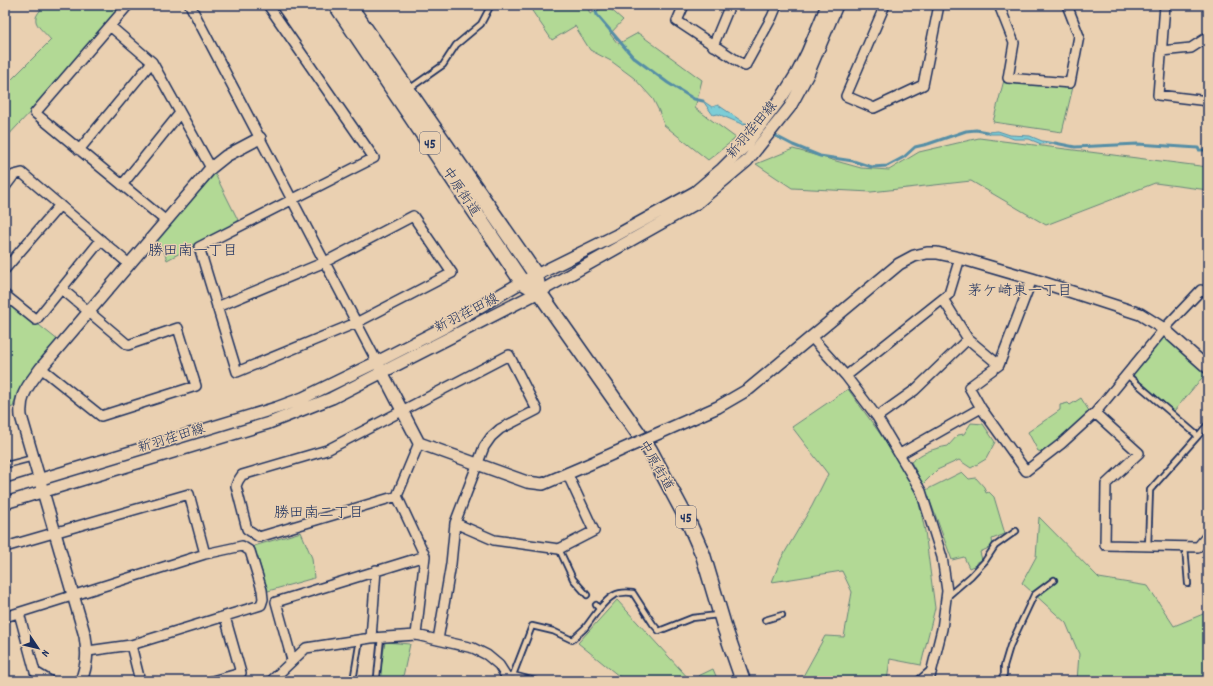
<svg xmlns="http://www.w3.org/2000/svg" width="1213" height="686" font-family="Dekko,'Klee One',sans-serif">
  <rect width="100%" height="100%" fill="#ead0b1"/>
  <filter id="ink" filterUnits="userSpaceOnUse"><feTurbulence type="fractalNoise" baseFrequency=".025" numOctaves="2"/><feDisplacementMap in="SourceGraphic" scale="8" xChannelSelector="R" yChannelSelector="G"/><feConvolveMatrix kernelMatrix="1 2 1 2 8 2 1 2 1" color-interpolation-filters="sRGB"/></filter>
  <g filter="url(#ink)">
    <path fill="#b2d995" stroke="#66847a" d="M46 5H122L73 66 5 139V86L51 40C38 25 27 21 46 5Z
      M528 5H587L590 14 607 6 623 20 610 34 618 44 638 33 702 80 695 108 736 138 708 160 664 125 659 111 653 99 634 78 611 61 590 50 575 26 552 40Z
      M1004 80 1073 87 1062 132 993 122Z
      M979 138 1208 167V190L1155 183 1046 225 971 181 871 192 792 188 756 164 793 149 861 168 889 170 919 152Z
      M215 174 239 222 167 260 163 249 155 240Z
      M5 298 59 341 24 382 17 393 13 407 5 409Z
      M1164 336 1166 337 1207 372 1174 411 1134 376 1133 372Z
      M848 389 896 456 918 498 925 531 935 608 921 665 890 659 887 681H804L802 678 825 636 844 637 852 592 842 571 772 582 781 559 812 506 828 474 792 427Z
      M1081 398 1089 411 1058 442 1044 452 1038 451 1028 432 1060 410V405L1068 403 1070 405Z
      M971 423 983 424 995 442 986 459 971 468 959 460 937 470 923 484 911 462C923 452 932 449 948 446L958 435 964 434Z
      M962 472 969 479 976 478 984 487 986 493 989 492 994 497 1005 534 992 539 993 546 980 552 982 560 976 563V565L969 568 964 557 952 560 926 490Z
      M1039 517 1099 578 1148 586 1174 626 1208 612V678L1207 681H1077L1079 654 1066 623 1022 583 1036 557Z
      M301 532 312 558 314 578 268 591 254 546Z
      M617 600 690 680 713 669 718 681H625L578 643Z
      M385 642 410 644 402 681H379Z"/>
    <path fill="#7ccdd6" stroke="#558ea6" d="M703 101 712 107 718 105 746 124 744 125 718 114 713 115Z
      M998 131 1010 135 1030 136 1042 141 1055 143 1041 144 1029 139H1014L1000 134H990L987 132Z"/>
    <g fill="none" stroke-linecap="round" stroke-linejoin="round">
      <path stroke="#558ea6" stroke-width="3" d="M594 5 597 15 633 57 668 83 694 99 703 101
        M746 124 756 128
        M772 134 793 145 820 156 853 161 872 167 887 166 904 157 915 147 928 144 966 131 976 130 987 132
        M1055 143 1075 147 1138 144 1198 148 1199 150H1208"/>
      <g stroke="#1b2f5e" stroke-width="8">
        <path id="service" d="M409 89 443 65 456 45 481 24 491 5
          M1127 375 1198 436 1150 490 1148 547
          M1198 436 1208 424
          M5 462 6 465 33 458
          M1185 547 1188 584
          M559 549 573 579 587 595
          M948 596 971 576 985 561 995 546 1016 531
          M596 605 599 609C610 596 616 591 633 593L653 624 659 631 692 618 718 615
          M765 620 782 615
          M513 675 536 681
          M506 676 513 675 532 626 553 631 572 640 585 628 599 609
          M353 681 360 639
          M376 681 377 677 381 637
          M917 681 931 669
          M1000 681 1004 674V666L1010 646 1034 595 1054 580"/>
      </g>
      <g stroke="#1b2f5e" stroke-width="12">
        <path id="minor" d="M128 5 35 113 166 221
          M190 5 377 362
          M684 5 677 21 745 66 772 17 777 5
          M885 5 846 96 874 108 923 85 939 5
          M999 5 1014 43 1008 78 1070 83 1079 36 1067 5
          M1165 5 1158 95 1208 101
          M110 26 152 62 211 168
          M713 46 730 5
          M1161 51 1191 48 1208 37
          M79 150 152 62
          M122 185 180 113
          M5 187 14 175 22 173 129 264
          M5 269 60 205
          M1032 279 999 365 969 387 981 408 1026 471 1061 444 1095 413
          M1208 293 1201 290 1164 329 1095 413 1139 453 1106 484 1105 545 1198 547 1208 535
          M5 295 36 320 101 240
          M943 299 968 339 999 365
          M217 307 325 262 413 216 452 273 356 323 237 372 199 247 374 158 268 5
          M812 338 846 376 877 417 921 491 942 557 947 591 942 629 929 681
          M41 368 101 416 196 386 178 328 128 345 62 289
          M846 376 949 294 960 258
          M877 417 915 390 968 339
          M900 454 981 408
          M397 496 259 537 247 529 236 486 238 481 242 475 327 450 509 355 537 410 500 429 491 437 484 447 455 523
          M5 547 189 494 205 554
          M19 613 35 672 50 681
          M5 617 205 554 242 546 250 551 262 590 263 599 261 605 131 645 88 651
          M416 635 425 556 397 496 419 443
          M371 638 376 570
          M438 640 451 564 455 523 494 540 559 549 594 531 567 473
          M131 645 140 681
          M292 660 276 602 425 556
          M212 681 241 673 225 617
          M271 681 306 648 371 638 416 635 473 648 487 655 499 665 506 676 505 681"/>
      </g>
      <g stroke="#1b2f5e" stroke-width="14">
        <path id="tertiary" d="M379 366 419 443 527 482 543 484 585 466
          M691 419 718 407 749 389 899 264 914 256 927 253H937L960 258 1032 279 1140 314 1164 329 1208 368
          M5 490 276 408 303 398 377 362 447 326 522 282 617 235 695 192 722 169 745 146 782 97 797 73 807 53 827 5
          M5 503 269 423 332 398 539 292 697 203 747 161 790 107 808 74 837 5
          M81 681C87 664 88 654 85 636L21 416C19 394 29 385 41 368L211 168 226 156 260 138"/>
      </g>
      <g stroke="#1b2f5e" stroke-width="17">
        <path id="primary" d="M336 5 522 282 539 292 650 450 689 523 703 555 725 629 743 681
          M349 5 536 275 539 292"/>
      </g>
      <use href="#service" stroke="#ead0b1" stroke-width="4.5"/>
      <use href="#minor" stroke="#ead0b1" stroke-width="9"/>
      <use href="#tertiary" stroke="#ead0b1" stroke-width="11"/>
      <use href="#primary" stroke="#ead0b1" stroke-width="14"/>
      <g stroke="#1b2f5e" stroke-width="14" stroke-linecap="butt">
        <path id="tertiary-bridge" d="M585 466 691 419"/>
      </g>
      <use href="#tertiary-bridge" stroke="#ead0b1" stroke-width="11"/>
    </g>
  </g>
  <g text-anchor="middle" stroke-width="3" stroke-linejoin="round" paint-order="stroke">
    <g fill="#ead0b1" stroke="#595f77" stroke-width="1">
      <rect x="420" y="132" width="20" height="22" rx="3"/>
      <rect x="676" y="506" width="20" height="22" rx="3"/>
    </g>
    <g font-size="13" font-weight="bold" fill="#1b2f5e">
      <text x="430" y="148">45</text>
      <text x="686" y="522">45</text>
    </g>
    <g font-size="14" fill="#1b2f5e" stroke="#ead0b1">
      <text transform="translate(751 129) rotate(-50)" y="5">新羽荏田線</text>
      <text transform="translate(462 191) rotate(56)" y="5">中原街道</text>
      <text transform="translate(466 312) rotate(-27)" y="5">新羽荏田線</text>
      <text transform="translate(171 437) rotate(-17)" y="5">新羽荏田線</text>
      <text transform="translate(657 465) rotate(60)" y="5">中原街道</text>
    </g>
    <g font-size="15" fill="#1b2f5e" stroke="#ead0b1">
      <text x="193" y="255">勝田南一丁目</text>
      <text x="1020" y="295">茅ケ崎東一丁目</text>
      <text x="319" y="517">勝田南二丁目</text>
    </g>
  </g>
  <rect width="1213" height="686" fill="none" stroke="#ead0b1" stroke-width="20"/>
  <rect x="10" y="10" width="1193" height="666" fill="none" stroke="#1b2f5e" stroke-width="1.5" filter="url(#ink)"/>
  <g transform="translate(38 648) rotate(125)" stroke="#ead0b1" stroke-width="3" paint-order="stroke">
  <path d="M0-3L7 15L0 10L-7 15Z" fill="#1b2f5e"/>
  <text y="-6" font-size="11" font-weight="bold" text-anchor="middle" fill="#1b2f5e">N</text>
  </g>
</svg>
